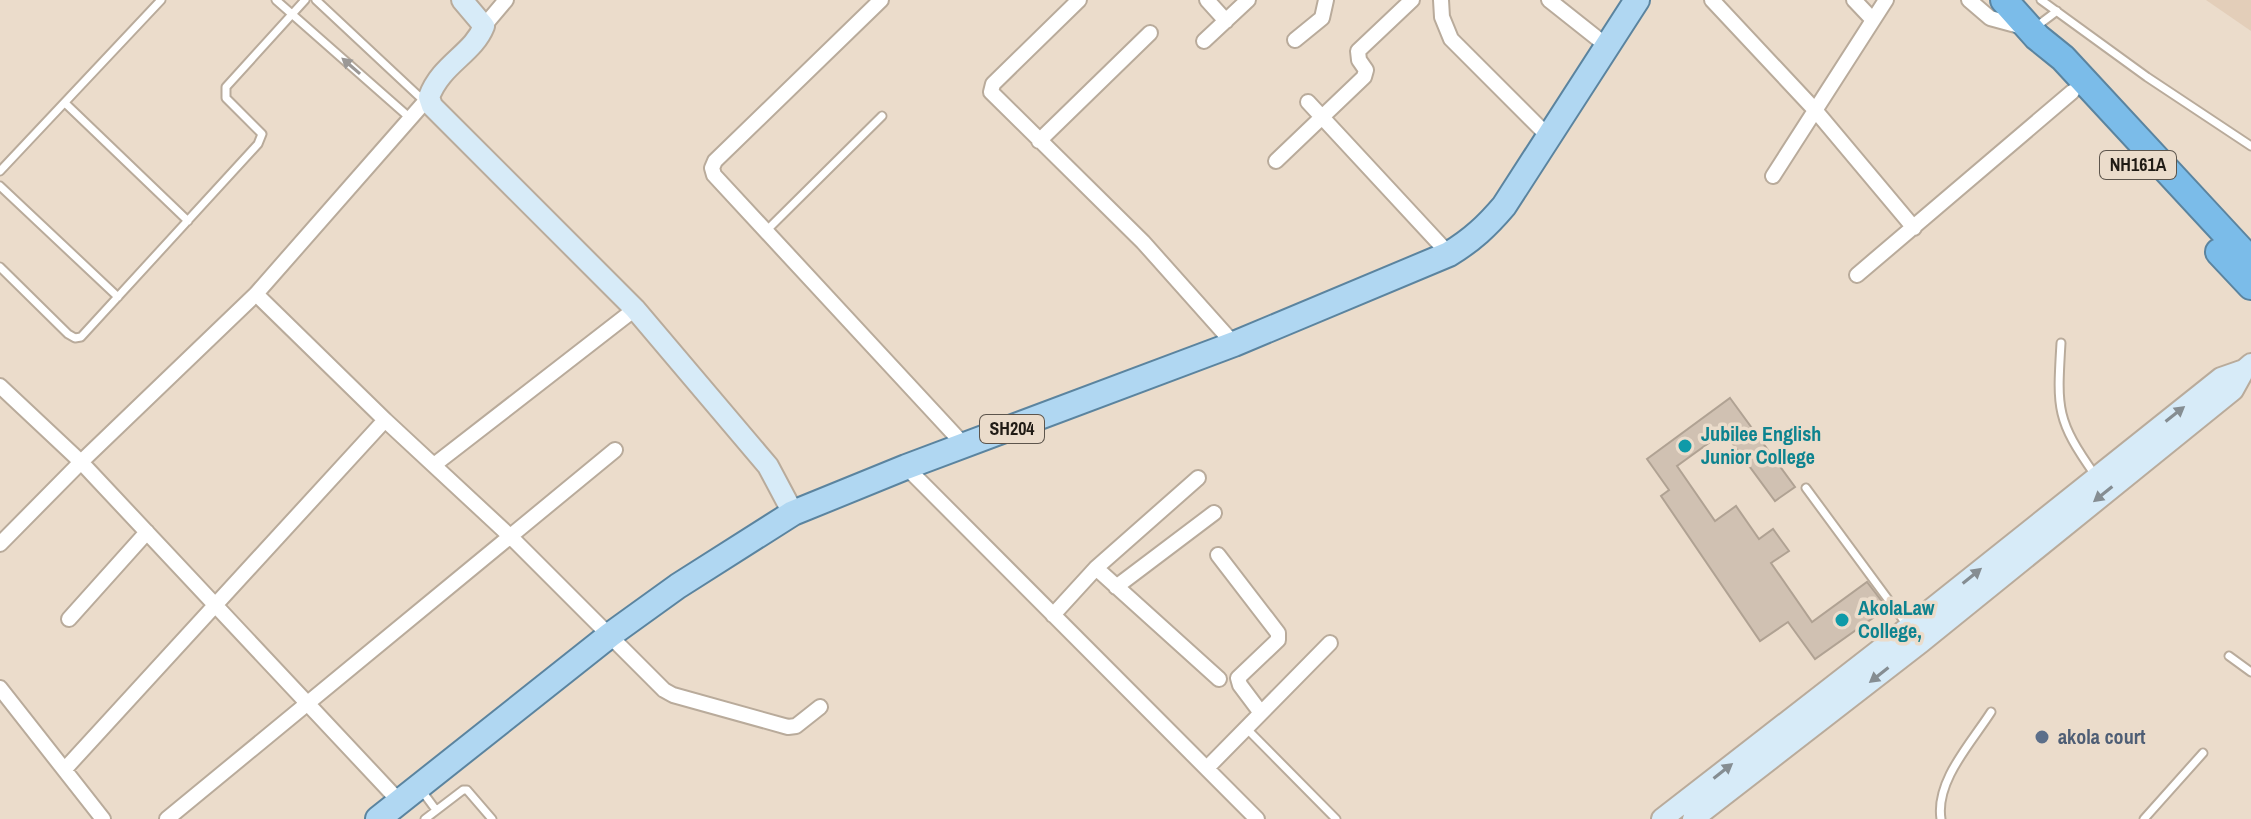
<svg xmlns="http://www.w3.org/2000/svg" width="2251" height="819" font-family="'Archivo Narrow',sans-serif">
  <rect width="100%" height="100%" fill="#ebdccb"/>
  <path fill="#e3ceb9" d="M2206 0H2251V31Z"/>
  <path fill="#d0c1b2" stroke="#b0a293" stroke-width="2" d="M1730 398 1795 487 1775 501 1724 432 1677 466 1715 521 1736 506 1759 539 1773 529 1789 551 1771 563 1812 622 1867 582 1887 608 1815 659 1788 622 1760 641 1661 496 1669 490 1647 459Z"/>
  <g fill="none" stroke-linecap="round" stroke-linejoin="round">
    <g stroke="#b9ab9b" stroke-width="11">
      <path id="lane" d="M276 0 410 118
        M316 0 424 101
        M2041 0 2147 77 2251 146
        M2037 26 2057 11
        M65 103 188 221
        M0 171 161 0
        M0 186 118 297
        M766 231 882 116
        M0 267 68 334 75 338 81 337 258 144 262 134 226 98V87L305 0
        M2061 343C2057 409 2056 420 2095 475
        M1806 488 1907 625
        M2229 656 2251 672
        M1246 728 1336 819
        M422 791 436 810
        M425 819 463 790H467L492 819
        M1941 819C1935 781 1972 742 1991 712
        M2144 819 2203 753"/>
    </g>
    <g stroke="#b9ab9b" stroke-width="18">
      <path id="street" d="M881 0 715 161 712 168 714 175 966 447
        M1079 0 993 84 991 92 1143 242 1234 344
        M1207 0 1226 21
        M1441 0 1442 17 1451 39 1548 136
        M1549 0 1607 46H1612
        M1712 0 1815 110 1914 228
        M1854 0 1873 20
        M1969 0 1990 18 2023 27
        M484 26 506 0
        M1295 40 1322 18 1326 0
        M1204 41 1248 0
        M1308 102 1449 254
        M1039 141 1150 33
        M1276 161 1364 77 1366 70 1359 60 1358 51 1412 0
        M1773 176 1886 0
        M1857 275 2072 92
        M0 386 81 462 399 801
        M385 420 511 537 664 690 673 695 788 727 796 726 820 707
        M434 465 635 309
        M906 467 1257 819
        M0 544 81 462 256 294 429 97
        M1218 555 1278 633V640L1238 678 1240 685 1261 713
        M1096 568 1219 679
        M1116 587 1214 513
        M1053 615 1096 568 1198 478
        M69 619 147 532
        M0 688 103 819
        M1207 768 1330 643
        M65 769 385 420 256 294
        M167 819 615 450"/>
    </g>
    <g stroke="#b9ab9b" stroke-width="24">
      <path id="secondary" d="M462 0 484 26C473 54 441 64 429 97L432 106 635 309 768 466 793 513
        M1662 819 1909 627 2221 378 2244 370 2251 364
        M1693 819 1920 643 2233 390 2244 370"/>
    </g>
    <g stroke="#5b849f" stroke-width="28">
      <path id="primary" d="M378 819 610 635 678 586 793 513 906 467 1234 344 1449 254C1472 240 1487 226 1504 206L1637 0"/>
    </g>
    <g stroke="#5b849f" stroke-width="30">
      <path id="highway" d="M2004 0 2037 37 2063 58 2251 261
        M2219 252 2251 286"/>
    </g>
    <use href="#lane" stroke="#fff" stroke-width="7"/>
    <use href="#street" stroke="#fff" stroke-width="14"/>
    <use href="#secondary" stroke="#d7ebf8" stroke-width="20"/>
    <use href="#primary" stroke="#b0d7f2" stroke-width="24"/>
    <use href="#highway" stroke="#7bbce9" stroke-width="26"/>
  </g>
  <defs><path id="oneway-solid" d="M-6-.8H1V-3.2L6.5 0L1 3.2V.8H-6Z" transform="scale(2)"/></defs>
  <use fill="#9b9896" href="#oneway-solid" transform="translate(351 66) rotate(-139)"/>
  <g fill="#858d92">
    <use href="#oneway-solid" transform="translate(2175 414) rotate(-38)"/>
    <use href="#oneway-solid" transform="translate(2103 494) rotate(141)"/>
    <use href="#oneway-solid" transform="translate(1972 576) rotate(-39)"/>
    <use href="#oneway-solid" transform="translate(1879 675) rotate(142)"/>
    <use href="#oneway-solid" transform="translate(1723 771) rotate(-38)"/>
  </g>
  <g fill="#0f9aa8" stroke="#ebdccb" stroke-width="3">
    <circle cx="1685" cy="446" r="8"/>
    <circle cx="1842" cy="620" r="8"/>
  </g>
  <circle fill="#5c6f8a" stroke="#ebdccb" stroke-width="3" cx="2042" cy="737" r="8"/>
  <g text-anchor="middle" stroke-width="7" stroke-linejoin="round" paint-order="stroke">
    <g fill="#ebdccb" stroke="#5d554c" stroke-width="2">
      <rect x="2100" y="151" width="76" height="28" rx="6"/>
      <rect x="980" y="415" width="64" height="28" rx="6"/>
    </g>
    <g font-size="18" font-weight="bold" fill="#201b15">
      <text x="2138" y="171">NH161A</text>
      <text x="1012" y="435">SH204</text>
    </g>
    <g font-size="20" font-weight="bold" fill="#0d838f" stroke="#ebdccb" text-anchor="start">
      <text x="1701" y="441">Jubilee English<tspan x="1701" dy="23">Junior College</tspan></text>
      <text x="1858" y="615">AkolaLaw<tspan x="1858" dy="23">College,</tspan></text>
    </g>
    <g font-size="20" font-weight="bold" fill="#4e5e75" stroke="#ebdccb" text-anchor="start">
      <text x="2058" y="744">akola court</text>
    </g>
  </g>
</svg>
